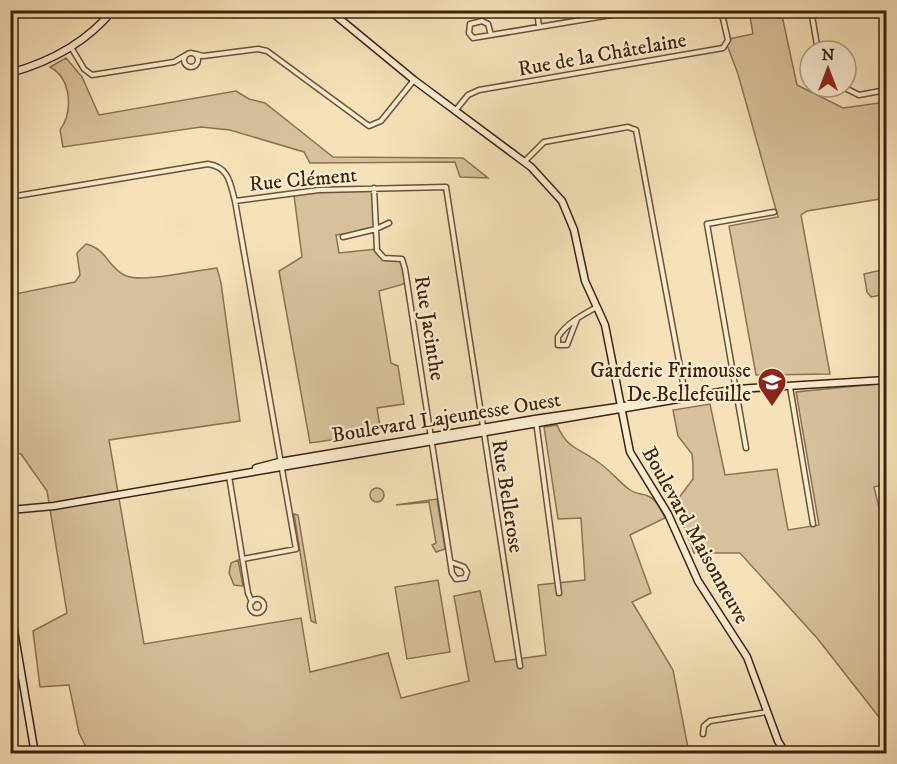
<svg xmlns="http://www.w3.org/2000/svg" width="897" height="764" font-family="'IM FELL DW Pica',serif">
  <rect width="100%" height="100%" fill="#f6e1b8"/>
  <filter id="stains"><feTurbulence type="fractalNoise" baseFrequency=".00333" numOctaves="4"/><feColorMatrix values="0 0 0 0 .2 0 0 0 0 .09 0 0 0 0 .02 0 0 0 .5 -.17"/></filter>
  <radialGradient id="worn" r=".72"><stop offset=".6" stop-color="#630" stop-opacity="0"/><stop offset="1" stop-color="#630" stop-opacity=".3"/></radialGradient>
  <path fill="#d7c19b" stroke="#8a7254" stroke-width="1.5" d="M749 11H781L797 85 843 108 886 102V198L807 211 801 215 830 374 756 375 729 226 778 217 738 74 727 45 729 39 753 34Z
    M66 58 82 77 99 115 236 91 249 99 265 103 333 157 463 158 488 178 460 177 455 162 310 163 304 152 230 130 201 127 63 147 60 130C73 112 72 79 50 67Z
    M374 188 375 230 336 235 339 253 377 249 385 258 402 260 407 283 379 291 391 363 398 366 404 404 377 408 381 433 310 443 279 271 302 257 294 195 318 190Z
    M86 244C108 250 106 265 124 275 140 284 196 270 217 268L221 283 240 421 109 440 144 644 301 618 310 672 388 653 401 698 469 681 454 596 480 591 495 662 546 655 538 585 585 580 581 518 558 519 544 427 557 425C567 449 579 448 598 462 610 470 619 482 630 490 637 495 641 493 648 496 656 499 661 510 665 518L630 535 651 593 632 602 673 670 689 753H89L79 733 69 685 40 687 33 631 67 613 47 491 21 454 11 452 10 295 75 282 80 275 77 253Z
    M886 269V294L871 297 867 292 864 274Z
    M886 383V484L874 487 886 537V726L817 638 740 553H694L675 503 693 479V464L692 454 678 436 673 410 710 404 725 475 777 469 788 530 819 525 796 392Z
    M370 495a7 7 0 1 1 14 0a7 7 0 1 1-14 0Z
    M437 499 445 549 436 552 432 545 436 543 429 502 396 505Z
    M294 514 298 515 316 623 311 621Z
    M238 560 243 586 234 585 229 573 231 563Z
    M438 580 450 652 407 659 395 587Z"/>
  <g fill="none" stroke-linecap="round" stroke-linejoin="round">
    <g stroke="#6b5237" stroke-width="7">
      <path id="street" d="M537 10 539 27
        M811 10 818 51
        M491 35 488 24 482 21 470 24 469 33 473 38 641 10
        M71 47 84 69 92 75 174 62 186 55
        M184 60a7 7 0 1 1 14 0a7 7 0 1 1-14 0Z
        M196 54 203 56 258 49 267 51 369 126 381 121 414 80
        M843 87 859 95 886 90
        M455 111 468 95 479 90 723 48 728 40 721 10
        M524 162 544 142 628 127 636 130 686 399
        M374 188 377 250 384 258 402 259 405 269 452 573 456 579 465 578 467 572 464 567 451 562
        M10 197 208 164C229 167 230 183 235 201L319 190 446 187 520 666
        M235 201 296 549 243 559
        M343 237 376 229 389 223
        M577 319 567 345H558V337C567 323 582 315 597 307
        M790 387 813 524
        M536 421 559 593
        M746 448 707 224 774 212
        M229 476 248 593 252 602
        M250 606a7 7 0 1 1 14 0a7 7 0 1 1-14 0Z
        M703 734 704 726 710 721 767 712"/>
    </g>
    <g stroke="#3d220c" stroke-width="9">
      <path id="secondary" d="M329 10 414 80 531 167 562 201 574 230 585 281 605 325 630 452 668 514 698 581 747 657 778 741 786 754
        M10 73C50 62 87 42 113 10
        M256 468 279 462 535 419 693 396
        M10 510 54 506 737 389 886 380
        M10 607 35 754"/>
    </g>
    <use href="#street" stroke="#f9ecd1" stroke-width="4"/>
    <use href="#secondary" stroke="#f9ecd1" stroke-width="6"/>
  </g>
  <defs>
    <g id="school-pin" transform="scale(1.5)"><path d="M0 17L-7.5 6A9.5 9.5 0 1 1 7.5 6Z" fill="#8f2418" stroke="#f9ecd1"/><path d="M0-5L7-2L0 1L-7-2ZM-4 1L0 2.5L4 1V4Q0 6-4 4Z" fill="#fff"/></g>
  </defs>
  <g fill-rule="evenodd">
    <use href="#school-pin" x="772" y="382"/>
  </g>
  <g text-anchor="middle" stroke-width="4.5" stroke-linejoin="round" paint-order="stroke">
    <g font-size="21" fill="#3d220c" stroke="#f9ecd1">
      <text transform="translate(602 54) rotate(-10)" y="7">Rue de la Châtelaine</text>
      <text transform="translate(303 179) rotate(-5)" y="7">Rue Clément</text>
      <text transform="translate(430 328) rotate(81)" y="7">Rue Jacinthe</text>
      <text transform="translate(446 417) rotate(-9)" y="7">Boulevard Lajeunesse Ouest</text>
      <text transform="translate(508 496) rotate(81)" y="7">Rue Bellerose</text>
      <text transform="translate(696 535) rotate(61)" y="7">Boulevard Maisonneuve</text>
    </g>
    <g font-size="21" fill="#3d220c" stroke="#f9ecd1" text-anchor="end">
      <text x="751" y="377">Garderie Frimousse<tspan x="751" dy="24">De Bellefeuille</tspan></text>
    </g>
  </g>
  <rect width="897" height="764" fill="none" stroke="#f6e1b8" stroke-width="36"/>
  <rect x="12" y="12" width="873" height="740" fill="none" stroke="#3d220c" stroke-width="3"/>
  <rect x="18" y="18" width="861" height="728" fill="none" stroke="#3d220c" stroke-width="1.5"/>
  <g transform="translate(828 69)"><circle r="28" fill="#f9ecd1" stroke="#ae9b82" stroke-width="1.5"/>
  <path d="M0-4.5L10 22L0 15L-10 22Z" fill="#8f2418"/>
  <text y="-9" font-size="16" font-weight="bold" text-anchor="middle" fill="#3d220c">N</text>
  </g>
  <rect width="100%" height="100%" filter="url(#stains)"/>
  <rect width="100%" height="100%" fill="url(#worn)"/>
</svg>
